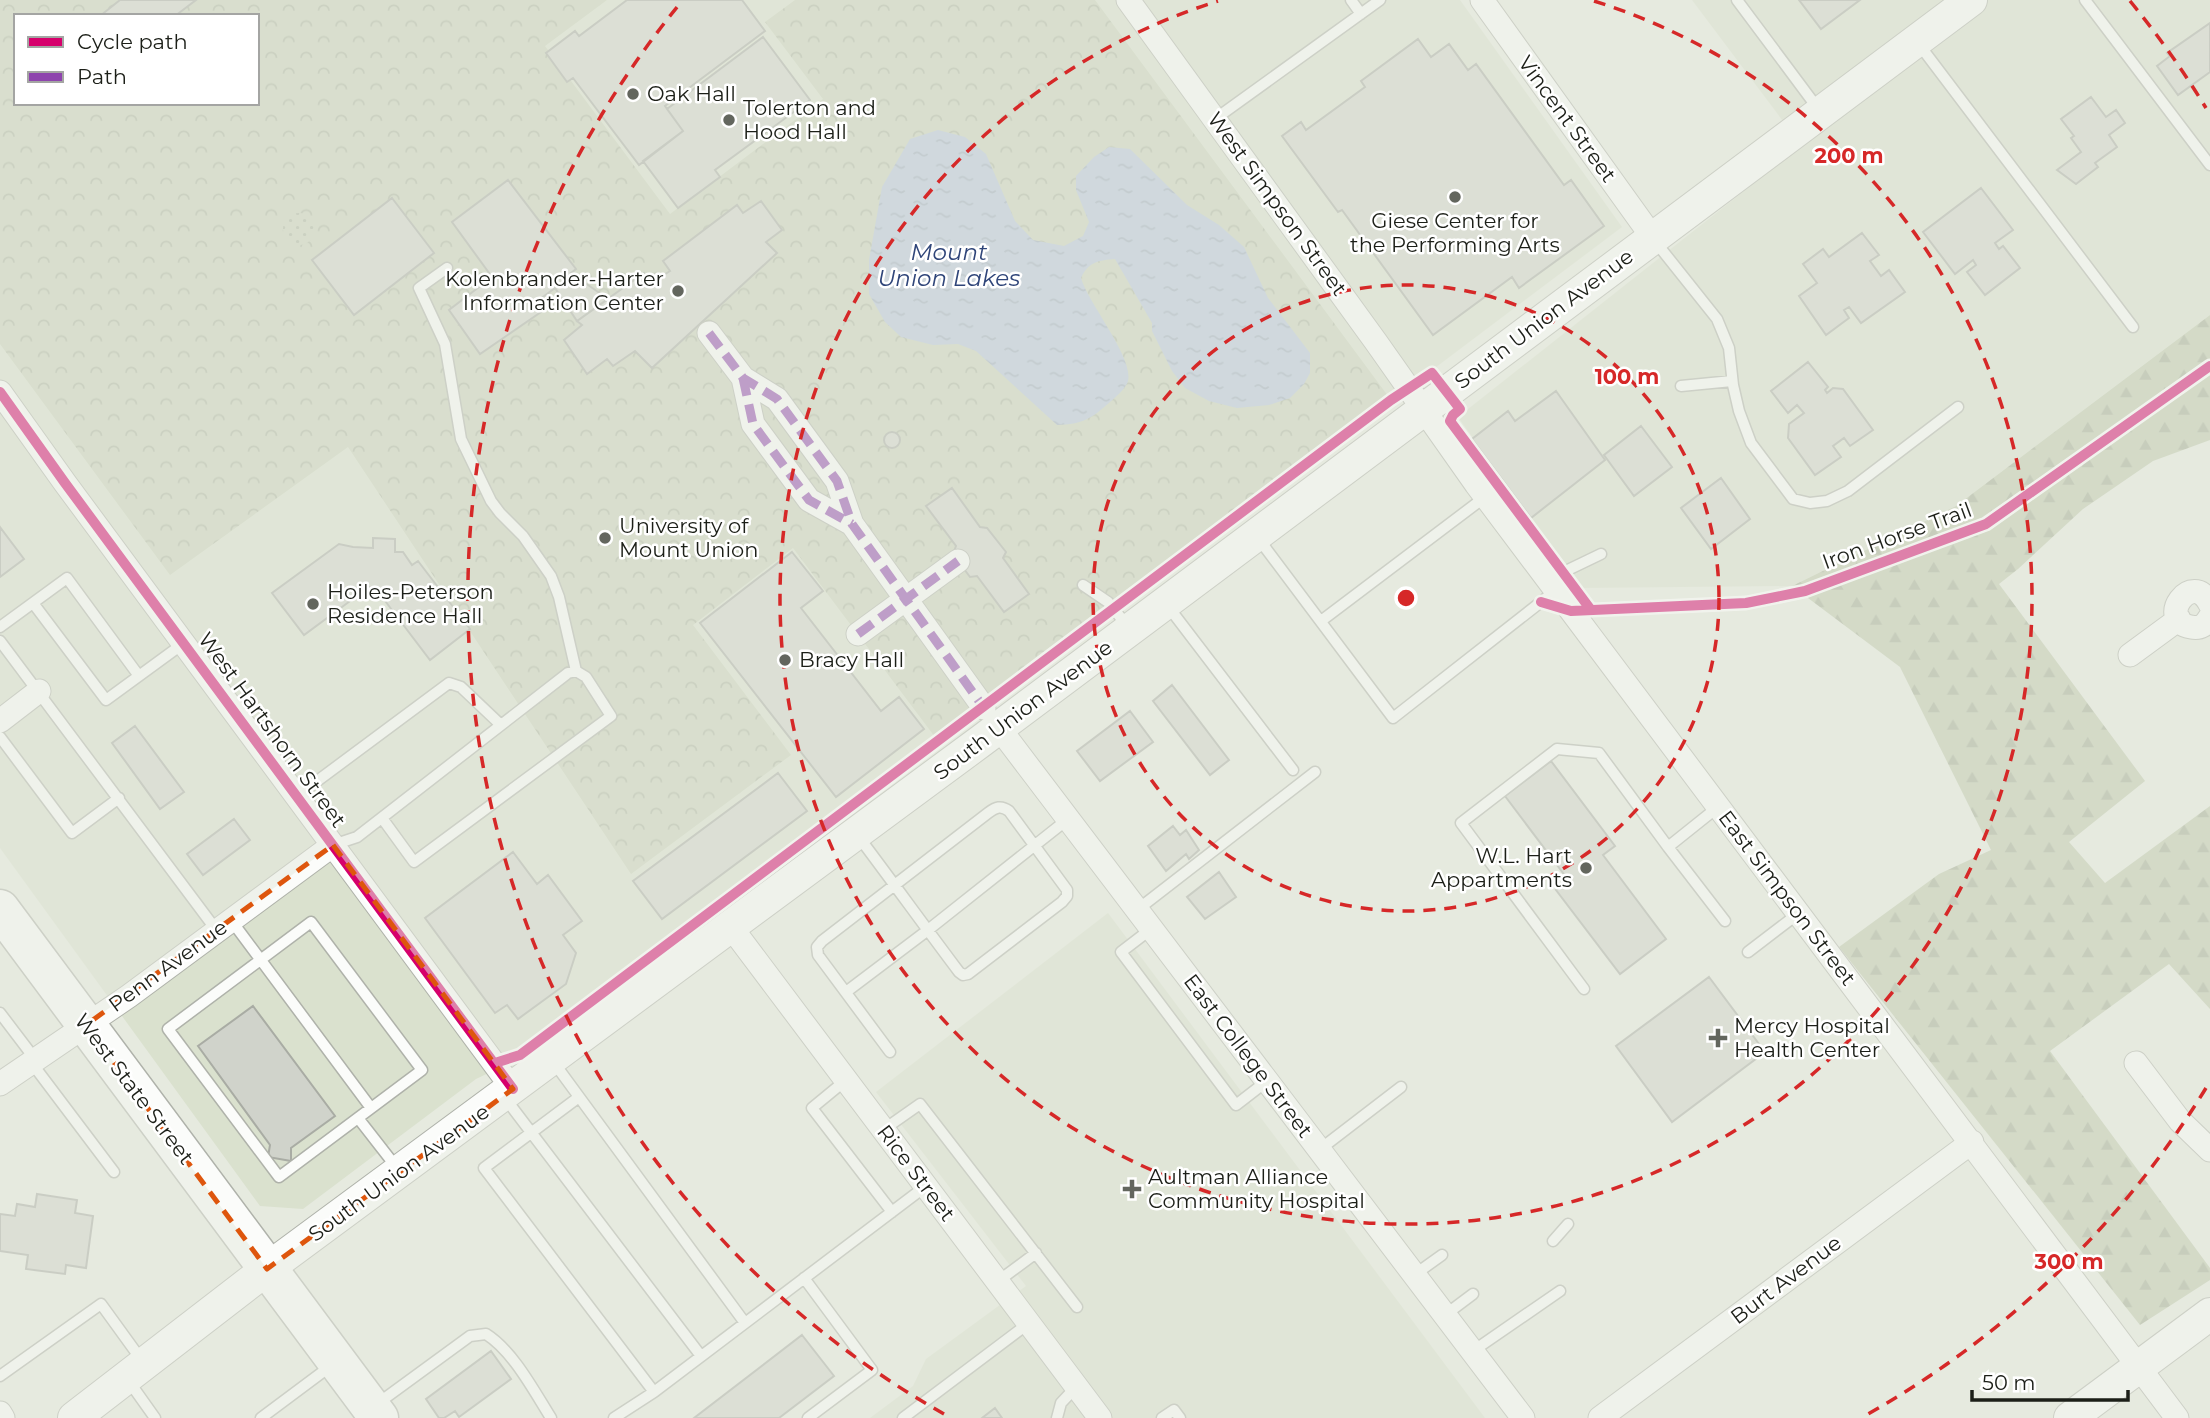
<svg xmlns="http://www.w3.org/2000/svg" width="2210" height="1418" font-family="Montserrat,sans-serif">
  <defs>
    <pattern id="forest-firs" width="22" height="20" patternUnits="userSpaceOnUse" patternTransform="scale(1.75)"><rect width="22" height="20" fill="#bec8ac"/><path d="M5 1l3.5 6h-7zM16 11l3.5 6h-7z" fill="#a3ab93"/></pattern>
    <pattern id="park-crowns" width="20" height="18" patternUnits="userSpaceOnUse" patternTransform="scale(1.75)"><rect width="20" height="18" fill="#c9d1ba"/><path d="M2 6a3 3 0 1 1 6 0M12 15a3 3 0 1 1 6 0" fill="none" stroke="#acb39f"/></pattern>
    <pattern id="garden-dots" width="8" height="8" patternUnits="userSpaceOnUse" patternTransform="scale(1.75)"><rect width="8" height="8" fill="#c9d1ba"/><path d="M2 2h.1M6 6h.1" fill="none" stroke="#acb39f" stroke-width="1.8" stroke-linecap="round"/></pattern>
    <pattern id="water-ripples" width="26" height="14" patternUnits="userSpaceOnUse" patternTransform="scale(1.75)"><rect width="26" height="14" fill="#b5c4dc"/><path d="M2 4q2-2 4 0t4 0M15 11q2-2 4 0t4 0" fill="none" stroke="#9ba8bc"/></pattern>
  </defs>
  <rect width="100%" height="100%" fill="#e6eadf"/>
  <path fill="#dae1ce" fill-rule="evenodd" d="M0 0H1460L1622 227 518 1059 476 1079 303 1209 260 1206 0 848ZM16 16H257V103H16Z
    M1692 0H1971L1792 133Z
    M1986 0H2210V315L1956 506 1792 586 1579 588 1458 417Z
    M1108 913 1485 1418H870L913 1386 926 1359 1026 1286 876 1092Z"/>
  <path fill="url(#forest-firs)" d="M2210 315V440L2153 461 2083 509 2018 569 1999 584 2145 781 2069 842 2105 883 2210 806V1009L2169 964 2050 1051 2210 1268V1280L2140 1325 1839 947 1939 874 1991 850 1900 667 1792 586 1956 506Z"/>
  <path fill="url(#park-crowns)" fill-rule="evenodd" d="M0 0H607L545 46 670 214 823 99 765 22 795 0H1095L1391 400 935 737 793 548 693 625 791 755 631 874 348 447 170 575 0 344ZM16 16H257V103H16Z"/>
  <path fill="url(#garden-dots)" d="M283 229a16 16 0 1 1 32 0a16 16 0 1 1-32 0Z"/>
  <path fill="url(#water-ripples)" d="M938 130 965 137 986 154 1015 221 1033 240 1064 246 1083 236 1089 222 1076 190V176L1094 157 1109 147 1130 149 1187 205 1219 225 1244 247 1268 298 1310 353V373L1304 384 1290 398 1269 405 1237 408 1209 401 1185 388 1172 371 1152 331V323L1115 259C1099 260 1088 262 1081 278 1088 303 1134 358 1128 381 1126 388 1116 397 1110 402 1091 419 1083 424 1057 425L976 351 958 344 933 345 901 337 885 322 869 294V260L882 187 910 139Z"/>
  <path fill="#d0d3cb" stroke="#a9aca4" stroke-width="2" d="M120 0H196L175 16H100Z
    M627 0H742L765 31 665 106 683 131 639 165 573 78 567 82 546 53 575 31 579 36Z
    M1799 0H1860L1821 29Z
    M2210 23V72L2178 95 2157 66 2170 56 2167 53Z
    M763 37 810 100 715 170 720 177 678 208 643 161 683 131 667 109Z
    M1418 39 1431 57 1449 44 1468 70 1476 64 1564 185 1571 180 1604 226 1519 288 1512 277 1433 335 1342 210 1338 212 1282 136 1301 122 1306 130 1365 87 1361 81Z
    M2091 97 2106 117 2116 110 2125 123 2109 135 2117 147 2095 163 2098 167 2076 184 2057 170 2081 152 2071 138 2074 136 2061 119Z
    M508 180 576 269 571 273 608 299 577 321 555 288 535 303 541 312 480 354 449 310 492 277 452 222Z
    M1981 188 2013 230 1995 243 1999 249 2003 246 2020 268 1985 295 1967 272 1976 265 1973 260 1955 274 1923 232Z
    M392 198 434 253 354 315 312 260Z
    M761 201 782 230 766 242 777 253 652 368 635 351 613 366 607 359 587 374 564 340 582 325 577 321 644 273 651 283 670 271 663 261 737 205 743 213Z
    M1862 233 1879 255 1870 261 1881 276 1889 270 1905 292 1861 323 1849 307 1844 310 1849 318 1826 335 1799 296 1817 283 1803 264 1823 249 1829 257Z
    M1808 362 1828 387 1825 390 1827 393 1833 388 1843 389 1873 430 1850 446 1844 438 1833 446 1841 457 1815 475 1788 438 1789 424 1804 413 1797 405 1788 413 1771 391Z
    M1556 391 1605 460 1531 518 1472 439 1508 411 1515 421Z
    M1641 426 1672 467 1634 496 1604 455Z
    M884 440a8 8 0 1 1 16 0a8 8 0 1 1-16 0Z
    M1721 478 1750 519 1711 549 1681 508Z
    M952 488 980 527 987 528 1006 552 1003 558 1029 594 1004 612 977 576 970 577 953 554 956 546 926 506Z
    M0 527 24 559 0 577Z
    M373 538 395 539V552H403L412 565 418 561 470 629 430 660 376 589 369 587 304 635 272 593 339 544 353 547 373 548Z
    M792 552 823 591 801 608 881 711 899 697 924 729 836 797 700 623Z
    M1172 685 1229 760 1210 775 1153 701Z
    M1130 711 1153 742 1100 781 1077 751Z
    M135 726 184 792 160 809 112 743Z
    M1551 761 1615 846 1603 855 1666 939 1620 974 1556 890 1569 881 1505 796Z
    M778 773 807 811 662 919 633 881Z
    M234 819 250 840 203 875 187 854Z
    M1173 826 1180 835 1186 830 1199 850 1189 859 1186 854 1166 871 1148 846Z
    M513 852 537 884 548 875 582 921 563 935 576 953 566 984 518 1019 507 1005 495 1013 425 918Z
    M1219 872 1236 897 1205 919 1187 897Z
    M1709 977 1765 1052 1672 1122 1616 1046Z
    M253 1006 335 1116 291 1148V1161L268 1157 270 1145 198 1046Z
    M37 1194 77 1200 75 1213 93 1216 86 1268 66 1265 65 1274 26 1269 28 1255 0 1251V1214L15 1216 17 1204 35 1207Z
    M802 1335 834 1376 779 1418H694Z
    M491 1351 511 1379 459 1417 455 1411 444 1418H439L426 1399Z
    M995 1408 1002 1418H982Z"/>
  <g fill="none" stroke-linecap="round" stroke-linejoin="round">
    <g stroke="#afb2aa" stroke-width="13">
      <path id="lane" d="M1351 0 1361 14
        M1737 0 1819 110
        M2085 0 2210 165
        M1918 43 2133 327
        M1215 119 1380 0
        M1654 240 1717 319 1729 348 1733 385 1739 411 1751 443 1793 499 1810 503 1827 501 1848 491 1958 407
        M447 268 419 288 445 344 461 439 491 501 500 513 523 536 551 576 559 597 576 671
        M1681 386 1732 381
        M1258 538 1393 718 1555 591
        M1547 580 1601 554
        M1083 585 1108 602 1129 628
        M33 603 106 700 184 643
        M1167 605 1293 770
        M1321 621 1485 497
        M0 627 67 578 139 676
        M0 641 217 931
        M0 737 72 833 119 798
        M297 796 449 683 461 687 501 725
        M1718 807 1668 847 1725 921
        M858 836C892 881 925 927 959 972L963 975 968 974 1062 902 1067 896V890L1009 811C1001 805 996 807 988 813L822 941 817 947 818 955 890 1052
        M333 845 357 837 568 673 576 671 586 677 611 716 414 862 382 818
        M1137 910 1315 772
        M231 920 371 1108
        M311 922 422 1070 279 1177 168 1029Z
        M1151 929 1121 952 1236 1105 1267 1081
        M1748 952 1799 913
        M1584 989 1461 823 1557 749 1599 753 1668 847
        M846 992 928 930 1068 819
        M0 1013 35 1059
        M552 1060 745 1323
        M31 1062 114 1172
        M846 1080 812 1108 892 1212
        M579 1097 484 1168 654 1392
        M505 1098 701 1356
        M358 1118 397 1168
        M883 1130 920 1104 1077 1307
        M1319 1150 1401 1087
        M1553 1241 1568 1224
        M1414 1275 1442 1255
        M804 1278 872 1370 808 1418
        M997 1282 1036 1253
        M1445 1315 1473 1294
        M1473 1351 1560 1291
        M0 1376 101 1304 143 1362
        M128 1380 155 1418
        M377 1404 470 1336 486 1334C513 1351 534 1391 551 1418
        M261 1418 332 1365
        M614 1418 654 1392 926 1186
        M903 1418 1029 1323
        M1057 1418 1061 1403 1076 1387
        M1162 1418 1174 1410 1180 1418"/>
    </g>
    <g stroke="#afb2aa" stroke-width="25">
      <path id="street" d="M1128 0 1376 342 1476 484 2177 1418
        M1482 0 1653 238
        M709 333 743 378 777 399 837 481 852 524 984 708
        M743 378 753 424 809 500 852 524
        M0 392 65 483 513 1089
        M2210 604C2192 568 2155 621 2191 627 2201 629 2205 625 2210 617
        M858 634 958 561
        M2130 655 2179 619
        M0 721 39 691
        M999 728 1523 1418
        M731 927 1100 1418
        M2136 1063 2180 1121 2210 1150
        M0 1084 129 996 333 845
        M0 1413 3 1418
        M1600 1418 1972 1142"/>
    </g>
    <g stroke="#afb2aa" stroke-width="34">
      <path id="secondary" d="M74 1418 267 1269 981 741 1971 0
        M2070 1418 2210 1314"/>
    </g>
    <g stroke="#afb2aa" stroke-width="41">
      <path id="highway" d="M0 909 379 1418"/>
    </g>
    <use href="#lane" stroke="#fbfcfa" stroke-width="10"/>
    <use href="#street" stroke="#fbfcfa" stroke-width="23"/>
    <use href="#secondary" stroke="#fbfcfa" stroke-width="32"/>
    <use href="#highway" stroke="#fbfcfa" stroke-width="38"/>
    <path stroke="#8e44ad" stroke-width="9" stroke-dasharray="18 9" stroke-linecap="butt" d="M709 333 743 378 777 399 837 481 852 524 984 708
      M743 378 753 424 809 500 852 524
      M858 634 958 561"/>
    <g stroke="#fff" stroke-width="15">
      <path id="cycleway" d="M0 392 65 483 513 1089
        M1541 602 1571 611 1746 603 1805 591 1986 524 2210 366
        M495 1063 520 1055 1391 400 1432 373 1460 409 1453 415 1450 421 1591 610"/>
    </g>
    <use href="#cycleway" stroke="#d6006c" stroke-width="10"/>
  </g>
  <path d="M0 0H2210V1418H0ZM333 845 513 1089 267 1269 86 1025Z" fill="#e6eadf" fill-opacity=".55" fill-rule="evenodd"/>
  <path fill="none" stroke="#de560d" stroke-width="5" stroke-dasharray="14 9" stroke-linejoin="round" d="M333 845 513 1089 267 1269 86 1025Z"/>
  <g fill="none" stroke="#d62828" stroke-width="3.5" stroke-dasharray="12 9">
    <circle cx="1406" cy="598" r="313"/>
    <path d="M1594 1A626 626 0 1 1 1218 1"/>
    <path d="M2206 1088A938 938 0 0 1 1868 1414M944 1414A938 938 0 0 1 682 1M2130 1A938 938 0 0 1 2206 108"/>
  </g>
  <g fill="#63665e" stroke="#fff" stroke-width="2.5">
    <circle cx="633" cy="94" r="7"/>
    <circle cx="729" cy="120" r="7"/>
    <circle cx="1455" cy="197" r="7"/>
    <circle cx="678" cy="291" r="7"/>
    <circle cx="605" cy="538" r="7"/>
    <circle cx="313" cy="604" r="7"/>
    <circle cx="785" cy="660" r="7"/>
    <circle cx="1586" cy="868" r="7"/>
    <path d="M1714.5 1027.5h7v7h7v7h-7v7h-7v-7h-7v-7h7z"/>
    <path d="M1128.5 1178.5h7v7h7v7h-7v7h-7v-7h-7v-7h7z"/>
  </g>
  <g text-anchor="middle" stroke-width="5" stroke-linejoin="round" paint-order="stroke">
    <g font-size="21" fill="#1c1f18" stroke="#fff" text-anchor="start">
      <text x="647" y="101">Oak Hall</text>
      <text x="743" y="115">Tolerton and<tspan x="743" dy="24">Hood Hall</tspan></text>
      <text x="1455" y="228" text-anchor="middle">Giese Center for<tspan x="1455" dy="24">the Performing Arts</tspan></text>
      <text x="664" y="286" text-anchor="end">Kolenbrander-Harter<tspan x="664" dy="24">Information Center</tspan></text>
      <text x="619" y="533">University of<tspan x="619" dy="24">Mount Union</tspan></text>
      <text x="327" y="599">Hoiles-Peterson<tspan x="327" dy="24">Residence Hall</tspan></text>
      <text x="799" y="667">Bracy Hall</text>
      <text x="1572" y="863" text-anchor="end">W.L. Hart<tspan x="1572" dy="24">Appartments</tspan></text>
      <text x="1734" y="1033">Mercy Hospital<tspan x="1734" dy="24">Health Center</tspan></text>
      <text x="1148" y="1184">Aultman Alliance<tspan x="1148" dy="24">Community Hospital</tspan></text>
    </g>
    <g font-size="21" fill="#1c1f18" stroke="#fff">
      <text transform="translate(1567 119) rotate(54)" y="7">Vincent Street</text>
      <text transform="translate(1277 204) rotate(54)" y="7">West Simpson Street</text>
      <text transform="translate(1544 319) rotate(-37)" y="7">South Union Avenue</text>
      <text transform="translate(1897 536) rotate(-20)" y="7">Iron Horse Trail</text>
      <text transform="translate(1023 710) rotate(-37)" y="7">South Union Avenue</text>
      <text transform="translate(272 730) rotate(54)" y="7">West Hartshorn Street</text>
      <text transform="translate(1787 898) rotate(53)" y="7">East Simpson Street</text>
      <text transform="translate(168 966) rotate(-36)" y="7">Penn Avenue</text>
      <text transform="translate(1248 1056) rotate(53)" y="7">East College Street</text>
      <text transform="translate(134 1089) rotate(53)" y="7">West State Street</text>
      <text transform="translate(399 1173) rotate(-36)" y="7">South Union Avenue</text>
      <text transform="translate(916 1173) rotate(53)" y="7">Rice Street</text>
      <text transform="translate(1786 1280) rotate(-37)" y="7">Burt Avenue</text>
    </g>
    <g font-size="23" font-style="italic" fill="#2f4579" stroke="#fff">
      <text x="949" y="260">Mount<tspan x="949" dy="26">Union Lakes</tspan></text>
    </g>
  </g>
  <circle cx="1406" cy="598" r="10" fill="#d62828" stroke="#fff" stroke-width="3.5"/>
  <g font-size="21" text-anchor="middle" font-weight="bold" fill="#d62828" stroke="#fff" stroke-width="5" stroke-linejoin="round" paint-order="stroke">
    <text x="1849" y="163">200 m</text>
    <text x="1627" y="384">100 m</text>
    <text x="2069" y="1269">300 m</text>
  </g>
  <rect x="14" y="14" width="245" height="91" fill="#ffffff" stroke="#a4a5a3" stroke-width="2"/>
  <rect x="28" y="37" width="35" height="10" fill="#d6006c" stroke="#a4a5a3" stroke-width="2"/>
  <text x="77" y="49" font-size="21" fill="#1c1f18">Cycle path</text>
  <rect x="28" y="72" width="35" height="10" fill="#8e44ad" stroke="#a4a5a3" stroke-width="2"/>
  <text x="77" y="84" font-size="21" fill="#1c1f18">Path</text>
  <path d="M1972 1390v10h156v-10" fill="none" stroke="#1c1f18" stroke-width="3.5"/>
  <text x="1982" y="1390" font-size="21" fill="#1c1f18" stroke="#ffffff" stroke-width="5" paint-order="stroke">50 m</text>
</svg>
